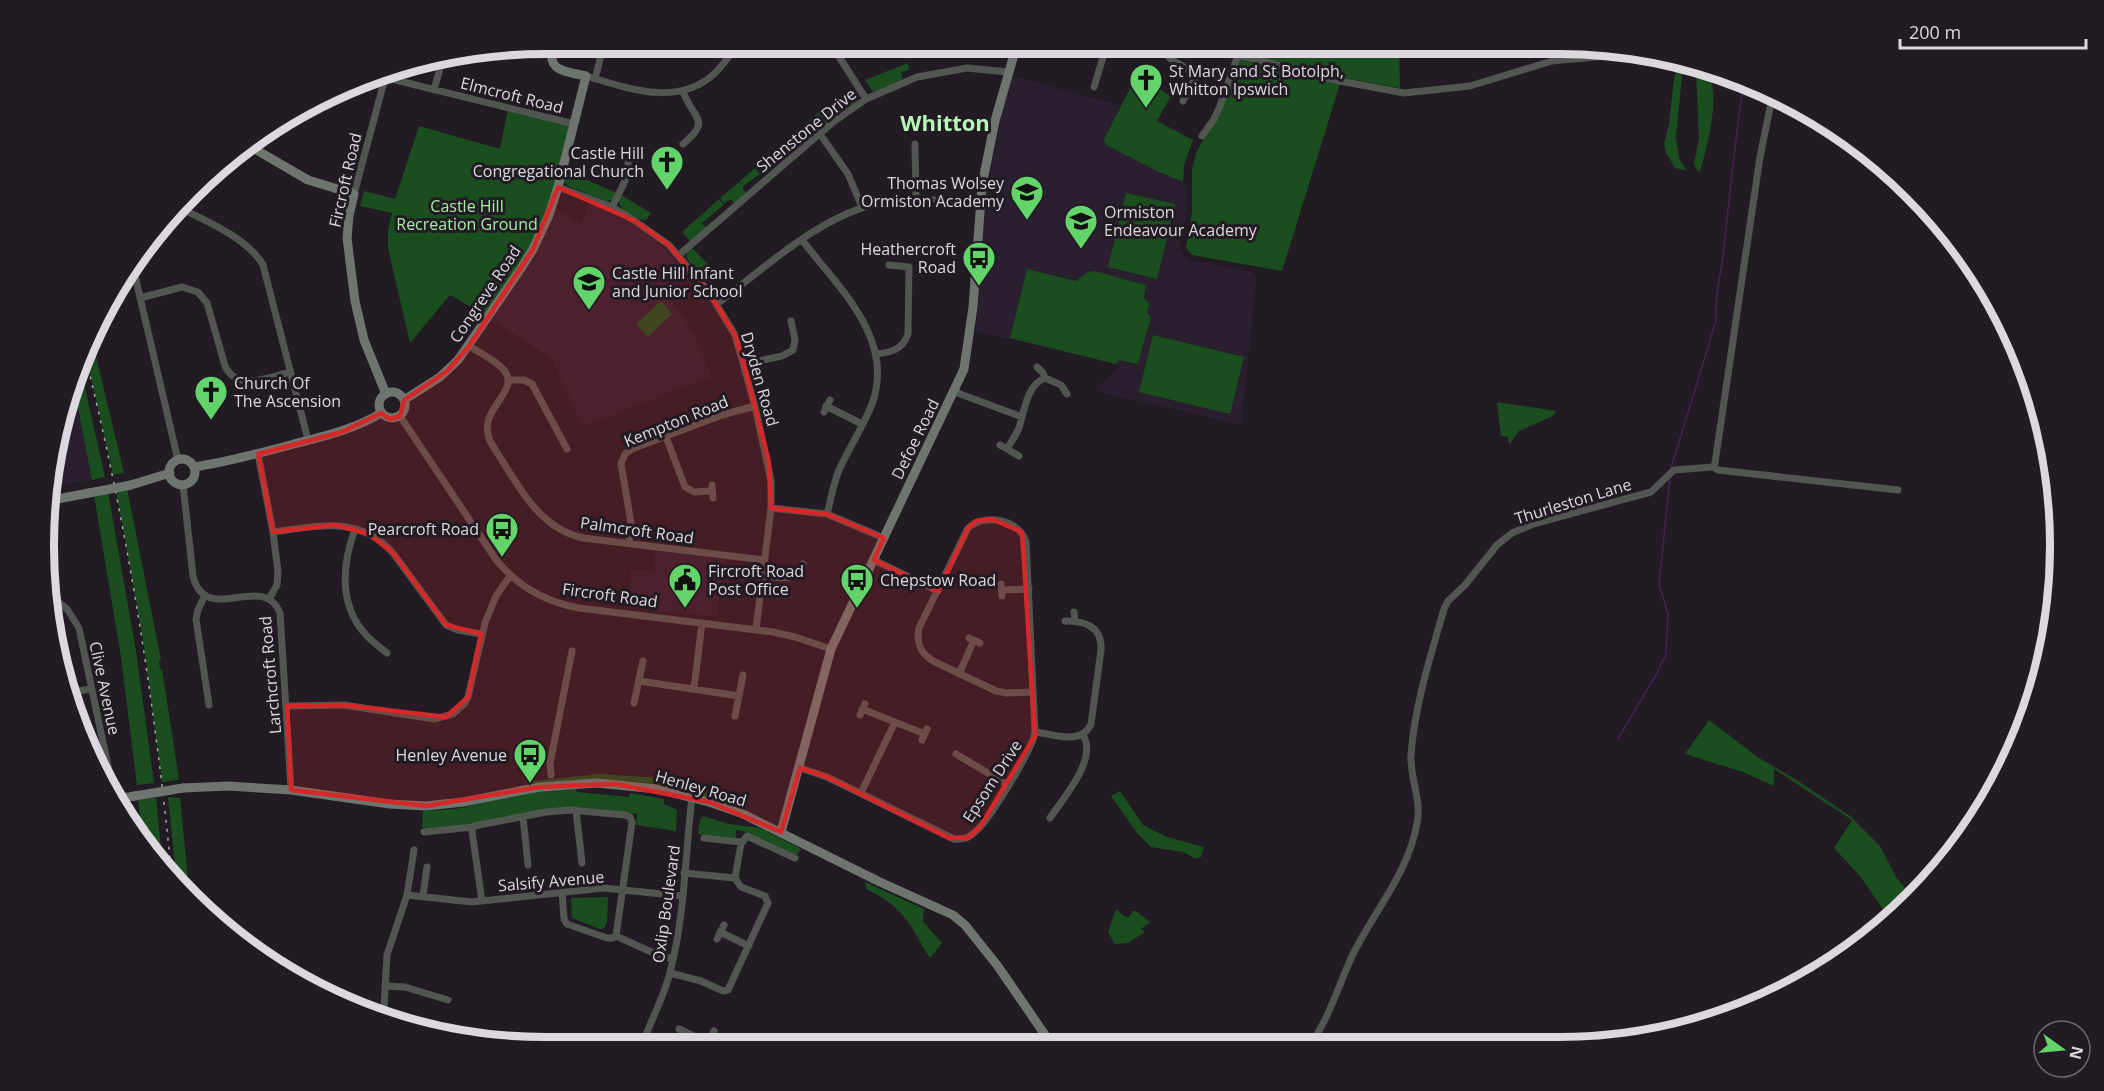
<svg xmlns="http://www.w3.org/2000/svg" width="2104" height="1091" font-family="'Open Sans',sans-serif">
  <rect width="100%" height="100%" fill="#221b24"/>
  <path fill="#2a1f2e" d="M1012 76 1121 105 1104 139 1106 144 1159 172 1183 182 1187 190 1186 211 1180 248 1184 256 1192 260 1252 272 1257 276 1241 425 1096 391 1097 387 1115 372 1120 365 976 331 985 197 1001 117Z
    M590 202 636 226 662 247 688 273 667 291 696 338 711 376 583 427 551 358 492 320 528 266 556 210 581 223Z
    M75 384 82 407 96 479 54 487 61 416Z
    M655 550 724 560 717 617 629 607 631 569 653 571Z"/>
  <path fill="#1a4e1e" d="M1238 44H1399L1400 88 1339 77 1243 53Z
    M1680 59 1687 60 1682 76 1676 137 1679 158 1686 170 1675 168 1666 153 1664 144 1669 124 1674 78Z
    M1242 60 1340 84 1282 271 1192 255 1186 248 1192 212V169L1196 153 1207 133 1237 63Z
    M908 63 909 70 901 72 903 79 873 92 865 80Z
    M1699 66C1703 69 1707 72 1709 76 1720 97 1707 149 1700 172L1696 169 1694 163 1699 139 1696 71Z
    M1137 75 1171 96 1157 121 1193 140 1184 165 1183 182 1159 172 1106 145 1104 139Z
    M850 89 858 101 830 120 823 109Z
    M508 109 574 124 549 215 488 317 450 295 410 343 388 248V231L392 213 360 206 364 191 395 199 419 126 500 149Z
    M819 112 824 116 828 123 809 140 805 135 802 137 797 131Z
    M755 168 760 174 743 186V189L747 194 735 205 731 199 724 203 720 198 739 182 741 184 740 181Z
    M564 174 585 179 617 193 612 200 606 201 568 186 563 181Z
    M1126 193 1175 204 1157 279 1108 267Z
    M621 195 651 213 646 220C640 221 622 212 620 205 618 201 620 198 621 195Z
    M719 199 724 205 715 212 712 210 714 213 702 223 707 229 691 243 682 232Z
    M692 248 711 267 700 276 686 257 687 253Z
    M1027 269 1076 281 1088 272 1094 271 1146 285 1144 298 1149 304 1147 313 1151 317 1138 364 1119 360 1116 364 1010 338Z
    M661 301 672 314 648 337 636 324Z
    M1153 335 1244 357 1230 414 1139 392Z
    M93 344 124 473 113 475 87 358Z
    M81 370 105 477 92 480 74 387Z
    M1497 402 1556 411 1553 416 1519 431 1509 445 1508 437 1501 436Z
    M127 488 161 660 159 661 160 669H162L179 779 177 780 162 782 143 639 116 490Z
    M108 492 136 651 154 783 137 785 121 657 94 495Z
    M1709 720 1759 758 1795 779 1850 816 1880 846 1896 877 1913 897 1889 918 1860 876 1834 848 1852 820 1774 769V786L1743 772 1685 754Z
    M599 774C635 777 715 777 738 806 723 806 690 791 672 787 626 778 580 779 534 784L533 781Z
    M576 789 577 792 629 797 630 793 664 799V804L677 810 676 831 636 825 637 814C610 810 585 806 559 809 513 814 468 828 422 828L423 811 455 809 542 791Z
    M1120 791 1143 825 1167 837 1204 847 1201 857 1196 859 1183 852 1151 847 1137 833 1111 796Z
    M168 797 180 798 190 899 177 884Z
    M156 798 162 858 163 867 143 842 138 800Z
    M703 816 729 824 760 828 801 849 797 855 743 831 736 830V838L698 834 700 820Z
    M865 882 924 909 923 922 942 943 930 958C925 952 922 945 918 938 904 913 892 901 866 889Z
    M608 897 607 922 604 928 600 929 572 918 571 898Z
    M1116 909 1124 916 1129 917 1133 911H1136L1150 922 1141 929 1145 932 1128 943 1115 944 1108 932Z"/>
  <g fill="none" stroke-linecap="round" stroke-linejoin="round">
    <path stroke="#472052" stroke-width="1.5" d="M1671 468 1716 321C1714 300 1720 278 1723 257 1729 198 1735 140 1744 81
      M1618 739 1657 673 1666 654 1668 614 1659 584 1670 478"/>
    <path stroke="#515651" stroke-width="7" d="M831 44 866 99
      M1161 44C1169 67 1187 62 1196 77L1183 101
      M1238 55 1340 81 1404 93 1470 86 1552 61 1640 53
      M375 75 574 124
      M586 76C628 88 678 108 715 73 724 64 731 53 739 44
      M595 79 604 44
      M1094 87 1107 44
      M434 90 442 61
      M820 134 848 174 862 207
      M1202 136 1214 119 1220 106 1238 55 1234 44
      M683 144C713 119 692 119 683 91
      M915 144 916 199
      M558 187 612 207 635 221 669 245 709 292 735 335 755 406 771 481V508L756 629
      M354 194 385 78
      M612 207C619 193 629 178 628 162
      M182 209C209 222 248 239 263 265L308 440
      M802 240C838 287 896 339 872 404 863 427 849 448 839 470 833 484 831 500 827 514
      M679 255 832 123 866 99 917 77 967 68 1008 72
      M132 263 178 460
      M140 298 182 287 198 292 207 303 225 366C237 392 269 377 290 372
      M717 304C768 265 824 212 888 201 918 196 949 202 979 205
      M469 346C480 353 495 360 504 370 522 393 474 409 491 443 515 479 536 528 583 538L764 560
      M877 354C892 352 902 350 908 334L909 267 889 265
      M744 364 782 356 793 350 795 340 791 321
      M1037 367 1043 373 1045 378 1061 385 1067 394
      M508 380H524L532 384 567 449
      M955 392 1022 417
      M826 406 862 424
      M824 412 830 400
      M400 416 497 561C519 587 545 602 579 608L773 632 795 637 831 649
      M666 437 685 487 694 492 712 491
      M1000 445 1019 456
      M1007 449C1011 442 1016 435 1019 428 1024 412 1027 384 1045 378
      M258 454 273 532 278 572 277 585 269 599
      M1713 467 1718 470 1898 490
      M183 485 193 576C206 628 263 570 280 613L291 790
      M712 485 713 498
      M771 508 827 514 884 538
      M355 529C342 565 338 604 366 635 372 642 380 647 387 653
      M273 532C318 526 359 515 393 553L446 625 458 630 481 634
      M629 543 631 523 621 464 625 454 632 449 722 415 755 406
      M874 560 938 591
      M762 575C780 578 795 583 803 564
      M1001 584 1002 596
      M1002 590 1029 589
      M48 594 67 609 79 628 115 799
      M205 595 198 610 196 619 209 705
      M1074 612 1075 621
      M969 638 980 643
      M959 674 974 640
      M639 681 739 696
      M694 688 702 623
      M71 692 91 689
      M634 703 643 661
      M287 706 344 705 434 719 453 714 464 704 468 697 485 623 496 596 510 576
      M862 709 925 734
      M860 715 865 704
      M735 716 743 675
      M1035 732C1054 734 1081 746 1091 724L1101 650C1102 626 1085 621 1065 621
      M922 740 927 729
      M956 754 1008 785
      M800 768 827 777 954 839C963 840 969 838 975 832 989 821 1033 749 1035 732L1026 542C1019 519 985 513 968 528L919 628C916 643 920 653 933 661L996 691 1007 693 1033 692
      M551 775 550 764 572 651
      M861 793 895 722
      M576 810 582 863
      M523 817 528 865
      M1050 818C1064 797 1098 759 1083 735
      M424 832 473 827
      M704 838 741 842
      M735 878 741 844 747 836 795 858
      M562 891 564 919 567 924 607 938H612L616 936 658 955 673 959
      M407 895 472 902 603 888 682 896
      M423 896 427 867
      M482 901 472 831 474 826 546 812 570 810 625 815 630 817 632 822 616 936
      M720 932 749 946
      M717 939 724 925
      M670 973 701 981 723 991 728 990 768 903 765 896 741 887 735 878 684 873
      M385 986 405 987 448 1000
      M381 1017 384 1008 387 955 407 895 414 850
      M679 1029 708 1043
      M1311 1044C1330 1016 1339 984 1353 954 1375 910 1409 872 1417 823 1422 801 1410 778 1411 756 1414 707 1431 655 1444 609L1448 601 1465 585 1497 545 1512 533 1533 524 1651 492 1674 470 1713 467 1715 463 1760 157 1773 93
      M642 1046C650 1021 664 998 670 972 685 916 685 855 692 797
      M707 1046 714 1031"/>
    <path stroke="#6e756e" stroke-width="9" d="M246 144 308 180 354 194 349 216 347 238 355 301 364 340 386 394
      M379 405a13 13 0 1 1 26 0a13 13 0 1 1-26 0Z
      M404 400 440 377 458 360 522 267 533 249 549 215 558 187 586 76C564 71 546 72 553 44
      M169 472a13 13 0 1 1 26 0a13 13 0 1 1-26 0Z
      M194 467C228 462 261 453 294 444 324 436 353 430 381 413
      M131 485 170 473
      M52 500 89 493
      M183 788 228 786 291 790 390 804 426 806 463 802 540 787 597 783 657 789 709 802 741 813 880 882 953 915 965 925 997 965 1052 1045
      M115 799 135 796
      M781 832 831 649 964 369 973 307 982 185 995 121 1017 44"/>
    <path stroke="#aaa4ac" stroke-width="1.5" stroke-dasharray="3 6" stroke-linecap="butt" d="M86 359C128 530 155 703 172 879"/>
    <path stroke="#6e756e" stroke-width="9" d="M89 493 131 485
      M135 796 183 788"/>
  </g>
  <path fill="#d62828" fill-opacity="0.2" stroke="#d62828" stroke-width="4.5" stroke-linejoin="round" d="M558 187 635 221 669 245 709 292 735 335 744 364 769 462 771 508 827 514 884 538 874 560 938 591 968 528 976 521 992 519 1022 532 1035 736 980 827 968 838H949L827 777 800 768 781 832 709 802 615 784 540 787 426 806 291 790 287 706 344 705 446 717 468 697 481 634 446 625 393 553 369 534 335 525 273 532 258 454 342 432 381 413 390 419 400 416 404 400 447 371 469 346 533 249Z"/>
  <defs>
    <g id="church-pin" transform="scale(1.725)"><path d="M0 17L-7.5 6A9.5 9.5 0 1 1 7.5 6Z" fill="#62d469" stroke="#221b24"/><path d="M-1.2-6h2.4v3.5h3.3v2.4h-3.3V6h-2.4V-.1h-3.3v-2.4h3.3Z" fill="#111"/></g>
    <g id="school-pin" transform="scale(1.725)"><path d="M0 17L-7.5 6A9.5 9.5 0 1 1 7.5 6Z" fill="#62d469" stroke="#221b24"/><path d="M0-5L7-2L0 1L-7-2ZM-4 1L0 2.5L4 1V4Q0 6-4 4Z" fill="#111"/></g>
    <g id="bus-pin" transform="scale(1.725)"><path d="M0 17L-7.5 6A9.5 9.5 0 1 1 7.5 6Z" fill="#62d469" stroke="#221b24"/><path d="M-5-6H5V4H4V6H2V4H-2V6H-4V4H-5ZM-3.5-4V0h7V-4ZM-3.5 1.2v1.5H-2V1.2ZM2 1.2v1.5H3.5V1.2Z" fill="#111"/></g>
    <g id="civic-pin" transform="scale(1.725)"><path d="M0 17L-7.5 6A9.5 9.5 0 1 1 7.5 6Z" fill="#62d469" stroke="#221b24"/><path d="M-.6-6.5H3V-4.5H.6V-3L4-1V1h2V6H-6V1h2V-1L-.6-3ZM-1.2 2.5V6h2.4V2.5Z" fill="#111"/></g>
  </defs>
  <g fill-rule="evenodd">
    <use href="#church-pin" x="1146" y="80"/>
    <use href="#church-pin" x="667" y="162"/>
    <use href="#school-pin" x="1027" y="192"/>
    <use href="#school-pin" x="1081" y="221"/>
    <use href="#bus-pin" x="979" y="258"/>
    <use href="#school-pin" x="589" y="282"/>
    <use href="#church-pin" x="211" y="392"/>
    <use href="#bus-pin" x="502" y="529"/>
    <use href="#civic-pin" x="685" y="580"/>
    <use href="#bus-pin" x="857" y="580"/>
    <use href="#bus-pin" x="530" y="755"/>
  </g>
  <g text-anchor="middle" stroke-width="6" stroke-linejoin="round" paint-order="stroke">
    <g font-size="16" fill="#ddd8df" stroke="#221b24" text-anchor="start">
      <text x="1169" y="77">St Mary and St Botolph,<tspan x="1169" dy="18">Whitton Ipswich</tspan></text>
      <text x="644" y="159" text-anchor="end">Castle Hill<tspan x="644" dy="18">Congregational Church</tspan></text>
      <text x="1004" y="189" text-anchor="end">Thomas Wolsey<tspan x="1004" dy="18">Ormiston Academy</tspan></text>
      <text x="1104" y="218">Ormiston<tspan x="1104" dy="18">Endeavour Academy</tspan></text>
      <text x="956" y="255" text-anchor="end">Heathercroft<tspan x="956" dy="18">Road</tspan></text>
      <text x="612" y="279">Castle Hill Infant<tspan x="612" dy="18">and Junior School</tspan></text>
      <text x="234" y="389">Church Of<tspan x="234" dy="18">The Ascension</tspan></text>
      <text x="479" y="535" text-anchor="end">Pearcroft Road</text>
      <text x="708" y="577">Fircroft Road<tspan x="708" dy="18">Post Office</tspan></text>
      <text x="880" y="586">Chepstow Road</text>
      <text x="507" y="761" text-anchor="end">Henley Avenue</text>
    </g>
    <g font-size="16" fill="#ddd8df" stroke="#221b24">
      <text transform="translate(512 95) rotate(14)" y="6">Elmcroft Road</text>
      <text transform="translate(806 130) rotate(-39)" y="6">Shenstone Drive</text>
      <text transform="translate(345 180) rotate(-77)" y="6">Fircroft Road</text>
      <text transform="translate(485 294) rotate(-56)" y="6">Congreve Road</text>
      <text transform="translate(760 379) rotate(74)" y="6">Dryden Road</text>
      <text transform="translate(676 421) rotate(-22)" y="6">Kempton Road</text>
      <text transform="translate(915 439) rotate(-64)" y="6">Defoe Road</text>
      <text transform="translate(1573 501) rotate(-17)" y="6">Thurleston Lane</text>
      <text transform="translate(637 530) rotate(8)" y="6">Palmcroft Road</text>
      <text transform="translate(610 595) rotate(8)" y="6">Fircroft Road</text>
      <text transform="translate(270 675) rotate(-95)" y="6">Larchcroft Road</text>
      <text transform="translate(105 688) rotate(78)" y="6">Clive Avenue</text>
      <text transform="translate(992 781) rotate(-57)" y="6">Epsom Drive</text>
      <text transform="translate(701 788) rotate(16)" y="6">Henley Road</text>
      <text transform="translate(551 881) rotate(-5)" y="6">Salsify Avenue</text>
      <text transform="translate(666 904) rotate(-82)" y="6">Oxlip Boulevard</text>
    </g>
    <g font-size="16" fill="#a2eea3" stroke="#221b24">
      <text x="467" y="212">Castle Hill<tspan x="467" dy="18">Recreation Ground</tspan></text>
    </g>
    <g font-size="22" font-weight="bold" fill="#b9f5b9" stroke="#221b24">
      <text x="945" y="131">Whitton</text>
    </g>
  </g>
  <path d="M0 0H2104V1091H0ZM545 54H1559A491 491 0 0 1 2050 545V546A491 491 0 0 1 1559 1037H545A491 491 0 0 1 54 546V545A491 491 0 0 1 545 54Z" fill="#221b24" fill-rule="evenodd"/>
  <path fill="none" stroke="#ddd8df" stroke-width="8" d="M545 54H1559A491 491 0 0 1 2050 545V546A491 491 0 0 1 1559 1037H545A491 491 0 0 1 54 546V545A491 491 0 0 1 545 54Z"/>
  <g transform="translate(2062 1049) rotate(105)"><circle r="28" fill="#221b24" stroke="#6d676f" stroke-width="1.5"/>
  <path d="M0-4.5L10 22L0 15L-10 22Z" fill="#62d469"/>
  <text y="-9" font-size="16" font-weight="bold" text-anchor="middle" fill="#ddd8df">N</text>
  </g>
  <path d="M1900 39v9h186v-9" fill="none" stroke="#ddd8df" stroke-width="3"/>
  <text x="1909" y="39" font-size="18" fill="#ddd8df" stroke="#221b24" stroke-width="4.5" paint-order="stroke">200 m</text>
</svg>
